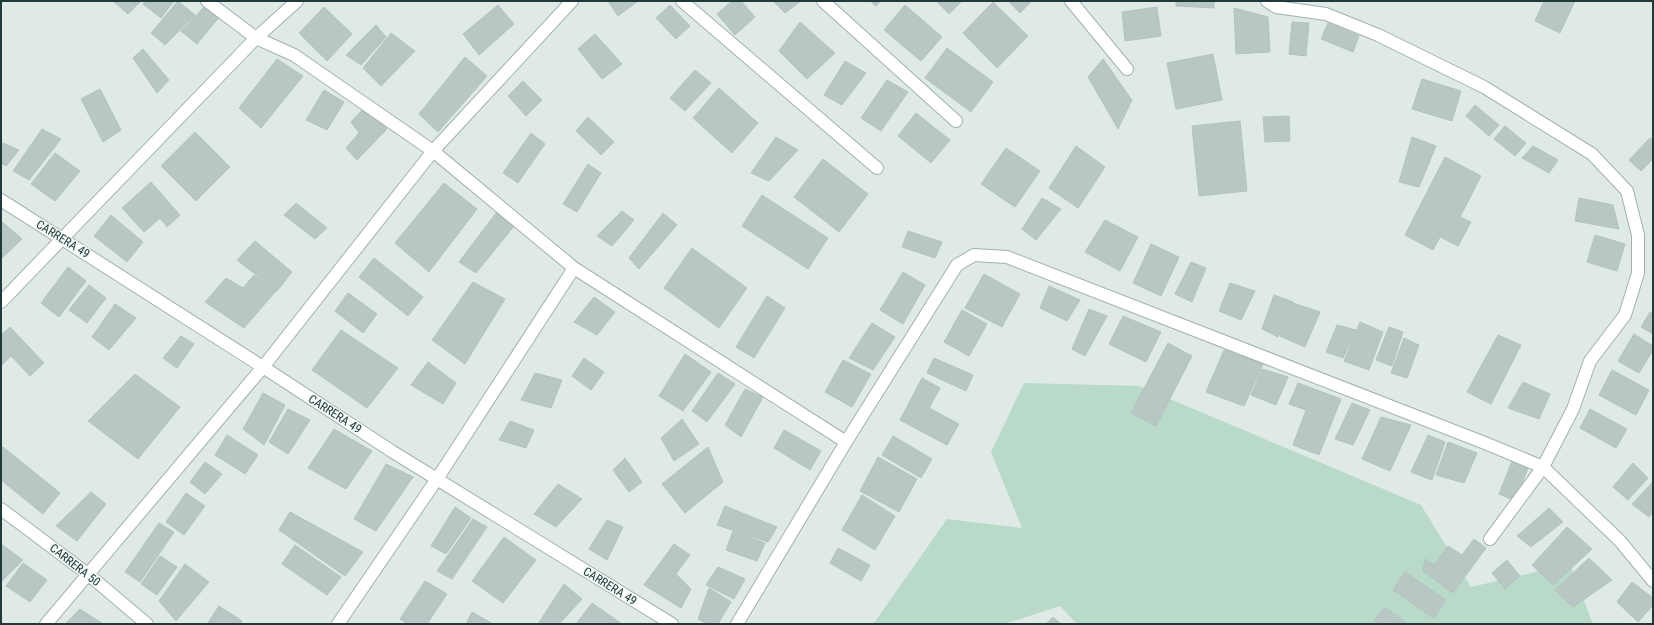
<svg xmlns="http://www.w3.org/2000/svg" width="1654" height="625" font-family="'Roboto Condensed',sans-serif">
  <rect width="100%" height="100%" fill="#dfeae7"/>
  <path fill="#b9dac9" d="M1024 383 1139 386 1421 505 1471 587 1570 564 1593 624H1077L1060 606 1004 624 874 623 947 519 1022 528 991 452Z"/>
  <path fill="#b8c7c4" stroke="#b2c3c0" d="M113 1H141L128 14Z
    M146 1H174L161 18 143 4Z
    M178 1 195 15 165 45 151 33Z
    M608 1H638L618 16Z
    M732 1H741L755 17 735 35 717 14Z
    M773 1H801L785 13Z
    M870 1H880L876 6Z
    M936 1H962L949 14Z
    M1008 1H1032L1020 13Z
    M1176 1H1214V8L1176 6Z
    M1544 1H1575L1560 33 1535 21Z
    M993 2 1028 36 997 68 963 33Z
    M207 4 221 15 197 44 181 31Z
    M498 5 514 24 479 55 463 34Z
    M670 5 690 26 676 39 656 18Z
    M905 5 942 37 921 61 884 30Z
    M324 7 352 34 327 61 299 33Z
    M1157 7 1161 36 1125 41 1122 12Z
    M1234 8 1268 17 1270 52 1236 54Z
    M800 22 835 53 807 79 779 51Z
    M1292 22 1309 23 1306 56 1289 54Z
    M1328 23 1359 36 1353 52 1321 39Z
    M376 25 386 37 361 65 346 55Z
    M391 33 415 51 381 86 363 68Z
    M595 34 622 64 602 79 578 49Z
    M947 48 993 82 971 112 925 78Z
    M143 49 169 80 157 93 133 58Z
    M1213 54 1222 100 1176 109 1167 63Z
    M465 57 487 76 438 132 419 114Z
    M277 59 303 76 261 128 239 108Z
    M1103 59 1132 100 1118 129 1088 77Z
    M845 61 866 73 842 105 824 95Z
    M695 70 711 83 685 111 670 98Z
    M1422 79 1461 91 1452 121 1412 109Z
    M887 80 908 92 881 131 861 118Z
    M523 81 542 100 526 116 508 96Z
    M719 88 758 123 732 153 693 118Z
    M100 89 121 130 103 142 81 99Z
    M324 90 344 102 327 130 306 120Z
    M1475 105 1499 125 1489 136 1466 116Z
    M364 108 387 129 357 160 346 148 359 133 351 122Z
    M916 113 950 140 931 163 898 136Z
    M1289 116 1290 141 1265 142 1263 117Z
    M588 117 614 142 601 155 576 131Z
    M1240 121 1247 191 1199 196 1192 126Z
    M1505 126 1526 143 1515 156 1494 139Z
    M42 129 61 139 29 180 13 171Z
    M195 132 230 167 196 201 161 166Z
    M531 133 545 144 518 183 503 173Z
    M776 137 798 150 769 181 751 173Z
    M1412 137 1436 146 1419 187 1399 182Z
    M1650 138 1653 140V159L1641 171 1629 160Z
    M3 143 19 150 6 166 1 163V146Z
    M1076 146 1105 167 1078 208 1049 188Z
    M1533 146 1558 160 1549 173 1522 158Z
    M1006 148 1040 171 1015 207 981 184Z
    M55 153 80 171 55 201 31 184Z
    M1445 157 1481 176 1460 217 1471 222 1458 246 1440 237 1433 250 1405 235Z
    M823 159 868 194 839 232 794 197Z
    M588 164 601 173 577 212 563 204Z
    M151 182 180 215 167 227 160 218 144 232 122 208Z
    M444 183 477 209 429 272 395 243Z
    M762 195 828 238 808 269 742 226Z
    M1042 198 1061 209 1036 240 1022 229Z
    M1579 198 1613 205 1619 229 1575 221Z
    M296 203 327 228 315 239 284 215Z
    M622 211 634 220 612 246 597 236Z
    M496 213 515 225 476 273 459 262Z
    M663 213 677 225 639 269 629 258Z
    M111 215 143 242 127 262 94 236Z
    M1105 220 1138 237 1120 271 1085 252Z
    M1 221 22 239 1 259Z
    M908 231 942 242 935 258 902 247Z
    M1595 235 1625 244 1617 271 1587 262Z
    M255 241 292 272 277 291 237 260Z
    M1151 244 1179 257 1161 296 1133 283Z
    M692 248 747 288 719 328 664 288Z
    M374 258 423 297 408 316 359 277Z
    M1191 262 1206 268 1192 302 1175 294Z
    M68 267 86 281 59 317 41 303Z
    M903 272 925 285 903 324 880 310Z
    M984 274 1020 294 1002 327 965 308Z
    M254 275 276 291 244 328 205 302 226 278 243 288Z
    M473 282 505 299 465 364 432 340Z
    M1230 283 1255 291 1241 320 1219 311Z
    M89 285 106 298 87 323 69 310Z
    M1049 286 1080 300 1067 321 1040 308Z
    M348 293 377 314 363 333 335 311Z
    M1274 295 1293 302 1278 337 1262 329Z
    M767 296 785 308 754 358 736 347Z
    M594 297 615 312 597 335 574 322Z
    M1293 303 1320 312 1305 347 1280 336Z
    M115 304 136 318 109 350 92 337Z
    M1089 309 1107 316 1085 356 1072 349Z
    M962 310 987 324 969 356 944 342Z
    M1650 312 1653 314V334L1641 327Z
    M1123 316 1161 332 1146 362 1109 344Z
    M1360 322 1383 332 1369 370 1344 361Z
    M872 323 895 337 873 370 849 358Z
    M1337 325 1356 330 1343 358 1326 352Z
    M10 327 44 363 30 376 11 356 1 366V335Z
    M1389 327 1403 332 1392 366 1376 360Z
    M341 330 398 368 367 408 312 370Z
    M1634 334 1653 346V350L1639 373 1618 361Z
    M1498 335 1521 345 1491 404 1467 392Z
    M181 336 194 344 177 368 163 358Z
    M1404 338 1419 345 1407 378 1391 373Z
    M1168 343 1192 356 1156 426 1131 413Z
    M1224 350 1263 364 1244 406 1206 392Z
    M685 354 711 372 683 411 659 396Z
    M584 358 604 372 591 390 572 376Z
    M934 358 973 375 966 391 927 373Z
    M843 360 871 374 852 407 825 392Z
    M428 362 456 383 443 404 411 385Z
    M1262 369 1288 377 1276 405 1251 395Z
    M1612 370 1649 390 1636 415 1599 395Z
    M535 373 562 380 551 408 521 400Z
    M718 373 735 384 707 422 692 411Z
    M135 374 180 407 138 459 88 421Z
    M922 378 940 388 929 408 959 424 947 445 900 420Z
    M1523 382 1550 394 1539 419 1508 408Z
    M1298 383 1341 399 1319 455 1293 445 1306 410 1289 404Z
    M745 389 763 397 741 437 725 425Z
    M263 393 285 405 264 445 243 429Z
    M1352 403 1370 410 1353 445 1335 439Z
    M288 409 310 420 288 454 269 442Z
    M1590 409 1627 429 1616 448 1580 428Z
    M1381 417 1411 425 1390 471 1362 459Z
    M682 419 699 444 674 461 661 438Z
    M510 421 534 430 526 448 499 440Z
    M334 429 372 451 346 489 308 468Z
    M784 430 821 451 810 470 774 448Z
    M227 435 258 455 245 474 215 455Z
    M1428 435 1445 442 1432 480 1411 472Z
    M893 436 932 459 921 478 882 455Z
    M1448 442 1477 453 1464 483 1436 475Z
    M3 447 60 493 43 514 1 480V449Z
    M708 447 723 482 685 513 662 484Z
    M878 457 917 479 899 512 860 491Z
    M625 458 642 482 629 492 613 470Z
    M1512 461 1528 468 1515 501 1499 494Z
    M205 462 222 474 205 494 190 482Z
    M1633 463 1648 478 1628 500 1613 487Z
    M386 464 413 477 376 531 354 519Z
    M1653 482V512L1649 517 1632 504Z
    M558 484 582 499 556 527 534 514Z
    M91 492 106 504 77 541 56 526Z
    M186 493 205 506 184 535 166 522Z
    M862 495 895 516 875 550 842 530Z
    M725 506 777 527 768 542 717 525Z
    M455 507 471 518 446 554 431 546Z
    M1549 508 1563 522 1531 547 1517 536Z
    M290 512 363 552 345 576 279 530Z
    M473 519 487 527 452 579 437 571Z
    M607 520 623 527 607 560 589 549Z
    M159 523 174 532 140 582 125 572Z
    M1567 527 1592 549 1553 585 1532 565Z
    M733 531 765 543 757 561 726 550Z
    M504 537 536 560 503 603 472 581Z
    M1474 539 1486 548 1453 593 1423 571 1425 559 1434 565 1448 546 1462 555Z
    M1 544 23 560 1 582Z
    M674 544 690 555 676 574 691 589 681 608 644 585Z
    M295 545 341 577 327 595 282 564Z
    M838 548 870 565 861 581 830 563Z
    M160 556 177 567 157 595 141 584Z
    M1589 558 1612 580 1573 607 1555 590Z
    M1507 560 1520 576 1505 589 1492 573Z
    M23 563 47 580 30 602 6 586Z
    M185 564 209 582 176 621 159 601Z
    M718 567 745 579 734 599 706 585Z
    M1405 572 1446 600 1434 618 1393 590Z
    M425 581 447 594 427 624H408L400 619Z
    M1632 582 1653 598V605L1638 622 1617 602Z
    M564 584 582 599 559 624H538Z
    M709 588 731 602 718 624H707L698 619Z
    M592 603 622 624H576Z
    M219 606 242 621 241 624H207Z
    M1384 607 1408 624H1379L1374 621Z
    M80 609 103 624H65Z
    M472 612 493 624H466Z
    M1053 617 1061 624H1046Z"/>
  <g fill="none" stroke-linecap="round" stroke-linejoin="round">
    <g stroke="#a2b1af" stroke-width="14">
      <path id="minor" d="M207 1 256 38 294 55 433 151 574 268 846 442
        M682 1 877 168
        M823 1 956 121
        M1071 1 1127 69
        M1267 1 1276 7 1326 14 1378 35 1484 87 1592 154 1627 191 1638 235V273L1625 315 1590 361 1573 409 1543 467 1490 539
        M1 200 263 367 393 452 672 624
        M1 302 256 38 297 1
        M1 509 89 575 147 624
        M46 624 263 367 433 151 572 1
        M338 624 437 479 574 268
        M737 624 846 442 957 265 974 255 1007 257 1485 443 1543 467 1620 541 1653 581"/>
    </g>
    <use href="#minor" stroke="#fff" stroke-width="12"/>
  </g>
  <g text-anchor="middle" stroke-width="3" stroke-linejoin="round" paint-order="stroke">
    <g font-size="12" fill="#213938" stroke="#f0f7f5">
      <text transform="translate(63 239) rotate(32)" y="4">CARRERA 49</text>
      <text transform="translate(335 414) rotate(33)" y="4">CARRERA 49</text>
      <text transform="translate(75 565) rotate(38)" y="4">CARRERA 50</text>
      <text transform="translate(610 586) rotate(32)" y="4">CARRERA 49</text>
    </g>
  </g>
  <rect width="1654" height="625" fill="none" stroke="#213938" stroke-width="4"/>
</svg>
